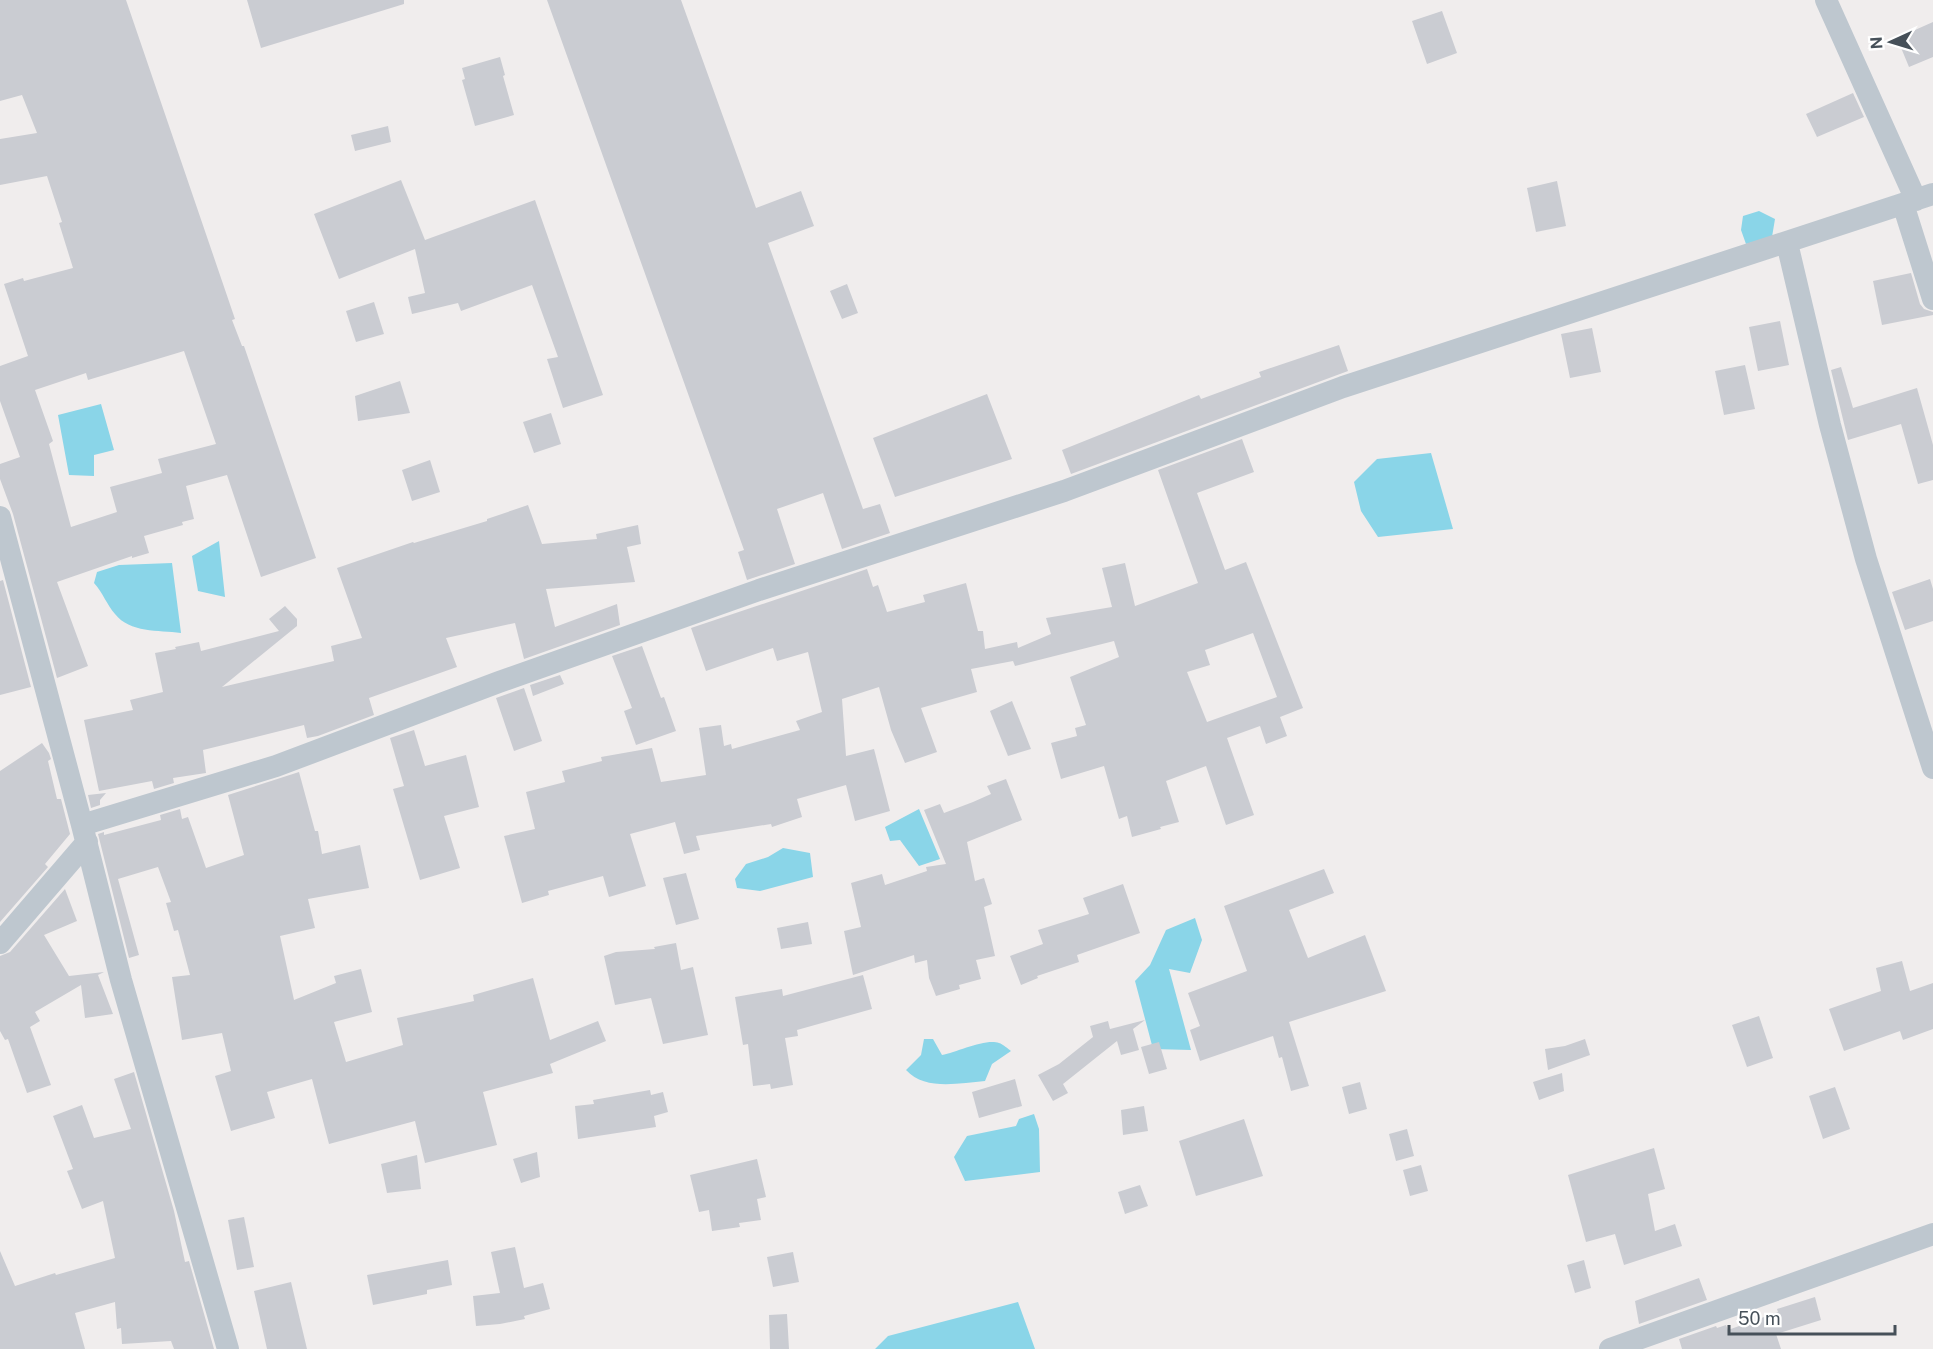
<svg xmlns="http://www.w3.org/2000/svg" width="1933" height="1349" font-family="'Public Sans',sans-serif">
  <rect width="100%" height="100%" fill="#f0eded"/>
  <path fill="#8ad5e8" d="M1759 211 1775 219 1772 237 1746 244 1741 230 1743 216Z
    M101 404 114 450 94 455V476L69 475 58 415Z
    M1431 453 1453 529 1378 537 1361 511 1354 482 1377 459Z
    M219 541 225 597 198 591 192 556Z
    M172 563 181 633C158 630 130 633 115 614 107 605 103 593 94 583L97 572 119 565Z
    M919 809 940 859 919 866 900 840 890 841 885 827Z
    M783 848 810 853 813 877 760 891 737 888 735 879 746 864 768 857Z
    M1195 918 1202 940 1190 973 1169 969 1191 1050 1153 1049 1135 981 1150 965 1166 930Z
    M924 1039H933L942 1055C957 1052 986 1038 999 1043 1003 1044 1008 1049 1011 1051L992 1064 985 1081C959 1083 925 1091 906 1070L921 1055Z
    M1034 1114 1039 1129 1040 1172 965 1181 954 1157 967 1136 1016 1126 1019 1119Z
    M1018 1302 1035 1349H875L888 1336Z"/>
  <path fill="#caccd2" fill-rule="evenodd" d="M0 0H126L235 319 232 320 242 346H244L316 558 261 577 227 475 186 486 194 519 182 522 183 525 144 536 149 553 132 558V556L57 582 88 666 57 678 13 514 0 479V464L20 457 0 401V366L28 356 4 284 23 278 24 281 73 268 59 223 62 222 47 176 0 185V139L37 133 22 95 0 101ZM184 351 216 444 158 459 162 473 110 487 117 512 71 527 49 444 53 441 35 390 86 373 88 380Z
    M247 0H404V4L261 48Z
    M547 0H681L756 208 801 191 814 226 768 243 863 509 880 504 890 533 842 549 823 493 777 509 795 564 747 580 738 552 744 550Z
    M1442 11 1457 53 1427 64 1412 21Z
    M1933 22V57L1909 67 1897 38Z
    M500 57 505 75 503 76 514 115 475 126 462 80 465 79 462 68Z
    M1853 93 1864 117 1817 137 1806 114Z
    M388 126 391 142 355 151 351 135Z
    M401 180 425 240 535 200 603 395 563 408 547 359 558 357 532 285 461 311 458 303 412 314 408 297 425 293 415 249 339 279 314 214Z
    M1557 181 1566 226 1536 232 1527 188Z
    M1911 273 1920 304 1924 309 1933 312V315L1882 325 1873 281Z
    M847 284 858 313 842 319 830 291Z
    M374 302 384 334 356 342 346 311Z
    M1780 321 1789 365 1758 371 1749 327Z
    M1592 328 1601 372 1570 378 1561 334Z
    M1339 345 1348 371 1071 474 1062 450 1199 395 1201 399 1261 377 1259 372Z
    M1745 365 1755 409 1724 415 1715 371Z
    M1841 367 1853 408 1917 388 1933 445V480L1918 484 1901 424 1848 440 1831 370Z
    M400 381 410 413 358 421 355 396Z
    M987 394 1012 459 895 497 873 438Z
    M551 413 561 444 534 453 523 422Z
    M1242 439 1254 472 1197 493 1225 570 1246 562 1303 708 1280 717 1287 736 1266 744 1260 726 1227 738 1254 815 1226 825 1206 766 1166 781 1179 822 1160 827 1161 829 1132 837 1127 816 1119 819 1104 766 1061 779 1051 743 1077 736 1075 728 1086 725 1070 677 1119 657 1114 641 1015 666 1013 661 971 669 977 692 921 708 937 752 905 763 891 730 879 687 842 699 846 756 874 749 890 811 855 821 846 785 797 799 802 817 772 827 771 824 696 836 700 850 684 854 675 822 630 834 646 886 609 897 603 876 548 891 549 895 522 903 504 836 535 829 526 792 565 782 562 771 602 761 601 757 652 748 661 782 706 775 699 728 721 725 724 746 731 744 732 749 800 730 796 721 822 712 808 652 777 661 773 648 706 671 691 628 867 569 873 587 878 585 887 612 925 602 923 595 966 583 978 631H983L985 649 1017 642 1018 648 1051 634 1046 618 1112 607 1102 568 1125 563 1135 606 1198 583 1158 470ZM1253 633 1277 697 1207 722 1187 672 1210 665 1205 650Z
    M430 460 440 492 412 501 402 470Z
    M528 505 542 544 597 539 596 534 638 525 641 544 627 547 635 582 546 589 555 627 617 604 620 625 524 659 515 623 446 638 457 667 369 698 374 715 318 736 307 738 304 725 203 750 206 773 173 778 174 783 154 789 152 781 99 791 84 720 133 710 130 700 163 692 155 653 176 649 175 647 199 642 201 651 279 631 269 619 285 606 297 619V626L222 687 334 661 331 646 362 638 337 568 413 542 414 543 487 521V519Z
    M1930 579 1933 589V621L1905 630 1892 592Z
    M3 580 31 687 0 695V581Z
    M642 646 661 698 664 697 676 731 636 745 624 711 632 708 612 656Z
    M560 675 564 684 533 696 530 685Z
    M524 688 542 741 514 751 496 698Z
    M1012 701 1031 749 1008 756 990 711Z
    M414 730 425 766 466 755 479 807 444 816 460 868 420 880 393 789 404 786 390 738Z
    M42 743 49 753 51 759 48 761 57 799H61L70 834 45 864 48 867 0 922V771Z
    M299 772 315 831H318L322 854 360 845 369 888 308 899 315 928 280 936 294 1000 336 983 334 976 361 969 372 1012 334 1022 346 1062 403 1045 397 1018 474 1001 473 995 533 978 550 1040 598 1021 606 1041 550 1064 553 1073 483 1092 497 1145 425 1163 415 1121 329 1144 312 1079 267 1092 275 1118 231 1131 215 1076 231 1071 222 1033 182 1040 172 977 190 975 178 930 174 931 166 903 171 902 158 867 118 879 139 955 129 958 98 834 104 832V835L161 820 160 815 180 809 182 819 188 817 206 868 244 855 228 795Z
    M1006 779 1022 820 967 842 975 881 984 878 992 904 984 907 995 956 976 960 981 979 959 985 960 989 936 996 929 978 927 960 915 963 914 955 853 975 844 931 861 927 851 883 882 874 885 885 927 871 926 867 946 864 924 810 940 804 944 813 973 802 991 794 987 786Z
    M106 793 100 800V805L91 808 88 795Z
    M1324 869 1334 893 1289 910 1308 958 1365 935 1386 991 1289 1022 1309 1086 1291 1091 1282 1057 1279 1058 1273 1036 1200 1061 1190 1030 1200 1026 1188 993 1247 971 1224 906Z
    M686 873 699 919 676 925 663 878Z
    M1123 884 1140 933 1077 955 1079 962 1037 976 1038 978 1021 985 1010 956 1043 944 1038 930 1089 914 1083 898Z
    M65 889 77 921 44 935 69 976 104 972 98 975 113 1014 85 1018 81 985 35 1012 40 1021 30 1027 51 1085 27 1093 8 1039 5 1040 0 1031V956L10 952Z
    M808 922 812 944 781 949 777 928Z
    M676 943 681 970 693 967 708 1035 663 1044 651 998 615 1005 604 956 616 952 655 949 654 947Z
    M1902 961 1910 991 1933 983V1029L1903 1040 1900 1031 1844 1051 1829 1009 1881 991 1876 968Z
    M863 975 872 1009 797 1030 798 1036 785 1038 793 1085 771 1089 770 1084 753 1086 748 1044 743 1045 735 997 782 989 783 996Z
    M1759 1016 1773 1058 1747 1067 1732 1025Z
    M1145 1020 1133 1029 1139 1050 1121 1055 1117 1041 1063 1084 1068 1093 1053 1101 1038 1075 1059 1064 1093 1037 1090 1026 1108 1021 1110 1029Z
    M1585 1039 1590 1055 1548 1070 1545 1049 1565 1046Z
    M1159 1042 1167 1069 1149 1074 1141 1047Z
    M134 1072 174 1211 185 1262 189 1261 214 1349H174L171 1341 122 1344 121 1328 117 1329 115 1302 75 1313 85 1349H0V1251L15 1286 55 1273 56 1275 115 1258 103 1201 82 1209 67 1171 73 1169 53 1116 82 1105 94 1138 131 1129 114 1079Z
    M1562 1073 1564 1091 1539 1100 1533 1082Z
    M1015 1079 1022 1106 979 1118 972 1092Z
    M1360 1082 1367 1109 1349 1114 1342 1087Z
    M1835 1087 1850 1129 1823 1139 1809 1096Z
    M650 1090 651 1095 663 1092 668 1112 654 1116 656 1127 578 1139 575 1106 594 1104 593 1100Z
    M1144 1106 1148 1131 1123 1135 1121 1110Z
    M1244 1119 1263 1176 1196 1196 1179 1141Z
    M1407 1129 1414 1156 1396 1161 1389 1134Z
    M1654 1148 1665 1189 1648 1194 1655 1231 1675 1224 1682 1246 1624 1265 1615 1234 1586 1242 1568 1175Z
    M537 1152 540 1177 521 1183 513 1159Z
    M417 1155 421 1189 387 1193 381 1164Z
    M757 1159 766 1197 757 1199 761 1220 739 1223 740 1227 712 1231 709 1210 699 1212 690 1175Z
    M1421 1165 1428 1191 1410 1196 1403 1170Z
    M1140 1185 1148 1206 1125 1214 1118 1192Z
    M244 1217 254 1267 237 1270 228 1220Z
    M515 1247 524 1288 543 1283 550 1309 524 1316 525 1319 500 1324 476 1326 473 1296 500 1293 491 1252Z
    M793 1252 799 1282 773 1287 767 1257Z
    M448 1260 452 1285 427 1290V1294L373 1305 367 1275Z
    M1584 1260 1591 1288 1575 1293 1567 1265Z
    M1699 1278 1707 1300 1639 1324 1635 1301Z
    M291 1282 307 1349H267L254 1291Z
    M1815 1297 1821 1320 1776 1334 1781 1349H1682L1679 1339 1716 1326 1717 1328 1726 1325 1728 1330 1778 1312 1777 1309Z
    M787 1314 789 1349H770L769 1315Z"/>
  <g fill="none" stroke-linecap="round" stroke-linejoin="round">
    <path stroke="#bec7cf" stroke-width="22" d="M1826 0 1916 200
      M1903 204 1933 299
      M1787 243 1830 425 1866 559 1933 768
      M0 517 82 825 121 980 228 1349
      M82 825 276 766 499 682 759 590 1064 491 1343 387 1933 194
      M0 943 87 842
      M1610 1349 1933 1234"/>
  </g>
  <g transform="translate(1891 42) rotate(266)" stroke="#ffffff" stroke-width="4.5" paint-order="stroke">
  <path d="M0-4.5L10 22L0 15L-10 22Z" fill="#465059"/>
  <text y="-9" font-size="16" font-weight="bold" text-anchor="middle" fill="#465059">N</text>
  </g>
  <path d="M1729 1325v9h166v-9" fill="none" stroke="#465059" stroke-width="3"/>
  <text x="1738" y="1325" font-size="18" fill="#465059" stroke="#ffffff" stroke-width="4.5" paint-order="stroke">50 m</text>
</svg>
